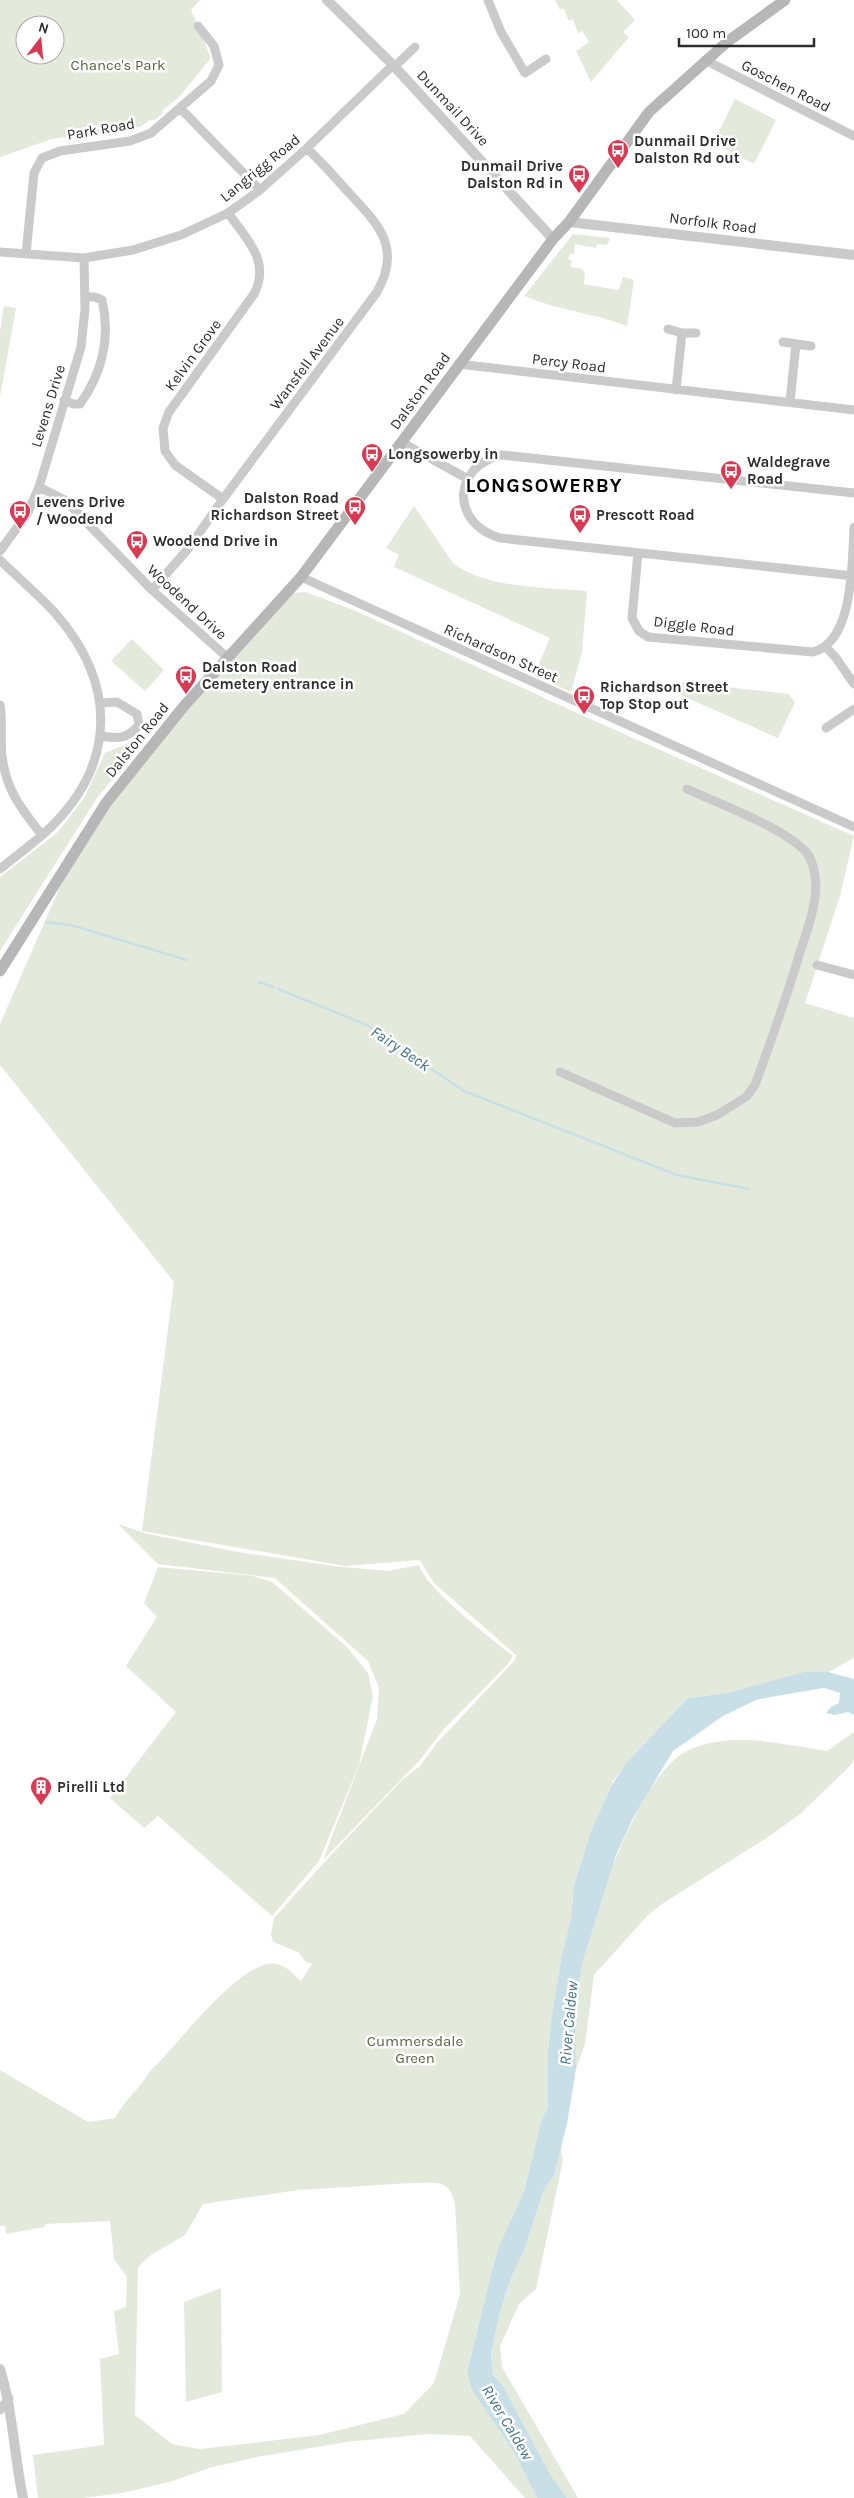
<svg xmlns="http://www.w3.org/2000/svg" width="854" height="2498" font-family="Karla,sans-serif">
  <rect width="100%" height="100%" fill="#fff"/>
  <path fill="#e4eadb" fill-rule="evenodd" d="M0 0H200L191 10 211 58 180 96 162 111 163 113 155 120H150L140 127 52 139 0 157ZM25 25H55V55H25Z
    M555 0H617L635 20 623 32 629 37 591 82 576 51 589 42 582 31 578 33 573 19 569 21 563 8 560 10Z
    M735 99 776 120 754 164 713 143Z
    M573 234 610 238 607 245 597 244 596 248 575 244 574 254H570L568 259 572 260 571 267 582 269 585 273 584 284 617 290 619 289 623 277 634 280 627 326C593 313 557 310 524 296Z
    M4 306 16 308 0 397V331Z
    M414 506 453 563C483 588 549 588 587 591L582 652 571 692 534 675 550 638 394 567 399 555 386 548Z
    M306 592 356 611 579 714 854 836 840 896 805 1003 854 1018V1658L828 1672 805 1673 727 1693 688 1698 631 1758 613 1781 591 1831 574 1885 571 1917 561 1959 551 2021 548 2051V2108L542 2118 524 2191 499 2247 491 2274 467 2372 514 2452 537 2498H525L470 2436 428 2434 347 2442 257 2457 209 2468 173 2481 122 2493 83 2498H38L33 2455 104 2445 100 2359 119 2354 114 2311 126 2307 127 2277 114 2259 110 2221 45 2224V2227L6 2234 5 2226H0V2070L88 2122 115 2118C124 2100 140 2089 150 2071 176 2048 241 1957 277 1964 288 1967 293 1974 301 1981L312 1964 305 1961 298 1952 273 1942 271 1934 274 1918 331 1855 402 1780 420 1766 437 1743 515 1660 516 1655 434 1583 420 1560 345 1566 142 1531 174 1282 0 1065V1024L77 848 185 707 294 593ZM411 2183C435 2184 449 2177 455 2204L460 2294 434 2383 404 2414 319 2435 200 2449 172 2444 135 2415 138 2267 151 2255 185 2235 203 2204 299 2190Z
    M132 639 164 670 145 691 111 661Z
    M682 682 788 694 795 702 778 738 678 694Z
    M148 735 97 798 0 951V877L58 832 84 798 105 753Z
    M118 1524 148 1534 238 1552 333 1566 387 1571 419 1565C426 1589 491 1638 513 1656L508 1664 442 1731 420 1760 323 1860 377 1719 379 1688 368 1661 275 1578 158 1564Z
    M158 1567 253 1576 272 1582 347 1647 368 1673 373 1696 359 1765 319 1861 272 1916 158 1816 144 1828 110 1798 176 1712 126 1666 157 1617 144 1603Z
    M854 1732V1760L851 1765 800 1814 768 1837 662 1904 648 1915 594 1975 585 2044 576 2069C576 2046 573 2023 575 2000 580 1945 636 1772 689 1750 731 1731 783 1744 827 1751Z
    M560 2146 563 2160 536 2289 519 2304 500 2346 502 2367 578 2498H567L550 2474 502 2384 493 2375 491 2355 500 2312 511 2278 525 2248 543 2192 554 2175Z
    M221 2288 222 2392 186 2402 184 2302Z"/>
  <path fill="#c8dfe8" d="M805 1672H828L854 1679V1715L848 1712 835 1715 826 1713 831 1707 839 1703 840 1693 824 1688 793 1693 756 1700 723 1716 673 1751 633 1818 616 1855 583 1960 575 2000 576 2069 567 2124 554 2175 543 2192 525 2248 511 2278 500 2312 491 2355 493 2375 502 2384 550 2474 567 2498H537L514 2452 472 2390 467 2372 491 2274 499 2246 524 2191 542 2118 548 2108V2051L551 2021 561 1959 571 1917 574 1885 591 1831 611 1786 627 1762 688 1698 727 1693Z"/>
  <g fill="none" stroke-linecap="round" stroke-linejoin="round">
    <path stroke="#c8dfe8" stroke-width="2.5" d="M46 922 71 925 187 960
      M259 982 273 987
      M278 989 367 1025 464 1091 677 1175 749 1189"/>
    <path stroke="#cacaca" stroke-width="9" d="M488 0 501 32 525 73 546 59
      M705 60 854 136
      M394 67 415 47
      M180 108 260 190
      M0 252 84 258 133 250 181 235 228 213 260 190 307 148 393 65
      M26 254 34 173 42 158 60 151 130 141 151 133 211 81 219 65 214 46 198 26
      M668 329 682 333H696
      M783 342 811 346
      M458 364 854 410
      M676 390 682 333
      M64 400 73 404H80C102 374 111 337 102 300L95 297H85
      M790 402 796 344
      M401 442 468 479
      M39 487 65 500 152 590 228 658
      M854 493 502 455C452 466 450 523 500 538L854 576
      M223 499 175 465 165 451 163 428 169 412 254 294C271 262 247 239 228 213
      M0 551 27 514 39 487 81 347 85 309 84 258
      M638 553 632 618 639 631 648 637 813 652C854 642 852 561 854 527
      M0 560C18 578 38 594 55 613 115 681 118 760 52 826 37 841 17 855 0 869
      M301 577 854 827
      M152 590 188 549 223 499 377 292C402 248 379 225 350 194 336 178 322 163 307 148
      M826 647 836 658 854 684
      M0 705C3 722 0 739 2 756 6 790 21 808 41 834
      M826 728 854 709
      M101 736C118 739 127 739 139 725L137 714 117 702 101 703
      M817 965 854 975
      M560 1072 675 1123 698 1122 717 1115 746 1097 755 1085C771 1041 787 997 800 952 806 934 813 916 815 897 817 885 815 867 809 856 793 831 715 802 687 789
      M0 2410 9 2398"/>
    <path stroke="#cacaca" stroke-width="10" d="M327 0 393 65 553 239
      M569 222 854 255
      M0 2369C13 2411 14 2455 23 2498"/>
    <path stroke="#b7b7b7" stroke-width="11" d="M0 971 106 803 184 706 301 577 553 239 569 222 649 112 727 42 785 0"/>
  </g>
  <defs>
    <g id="bus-pin" transform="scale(1.125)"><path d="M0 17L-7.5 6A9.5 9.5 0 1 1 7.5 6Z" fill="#d93a53" stroke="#fff"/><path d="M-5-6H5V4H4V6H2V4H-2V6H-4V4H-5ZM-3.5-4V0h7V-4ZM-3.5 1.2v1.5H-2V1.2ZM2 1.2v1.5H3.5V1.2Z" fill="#fff"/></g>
    <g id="building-pin" transform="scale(1.125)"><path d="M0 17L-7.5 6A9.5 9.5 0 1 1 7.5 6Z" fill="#d93a53" stroke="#fff"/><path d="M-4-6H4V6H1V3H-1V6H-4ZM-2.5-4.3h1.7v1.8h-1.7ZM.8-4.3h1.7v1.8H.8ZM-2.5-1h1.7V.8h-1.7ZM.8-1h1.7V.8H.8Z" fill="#fff"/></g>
  </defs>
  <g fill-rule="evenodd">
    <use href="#bus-pin" x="618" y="150"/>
    <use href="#bus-pin" x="579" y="175"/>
    <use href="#bus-pin" x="372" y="454"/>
    <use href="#bus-pin" x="731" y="471"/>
    <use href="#bus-pin" x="355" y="507"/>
    <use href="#bus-pin" x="20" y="511"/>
    <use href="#bus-pin" x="580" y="515"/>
    <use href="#bus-pin" x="137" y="541"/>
    <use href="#bus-pin" x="186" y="676"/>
    <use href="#bus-pin" x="584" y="696"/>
    <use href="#building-pin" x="41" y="1787"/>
  </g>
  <g text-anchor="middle" stroke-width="5" stroke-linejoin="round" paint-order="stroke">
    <g font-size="15" fill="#53653e" stroke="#fff">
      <text x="118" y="70">Chance's Park</text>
      <text x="415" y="2046">Cummersdale<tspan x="415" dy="17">Green</tspan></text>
    </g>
    <g font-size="15" fill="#2d2d2d" stroke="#fff">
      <text transform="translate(786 86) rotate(27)" y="5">Goschen Road</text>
      <text transform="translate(453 108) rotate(47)" y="5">Dunmail Drive</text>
      <text transform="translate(101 129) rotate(-10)" y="5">Park Road</text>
      <text transform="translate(260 168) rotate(-39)" y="5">Langrigg Road</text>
      <text transform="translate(713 223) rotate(7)" y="5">Norfolk Road</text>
      <text transform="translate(193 355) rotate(-54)" y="5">Kelvin Grove</text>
      <text transform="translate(307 363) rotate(-53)" y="5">Wansfell Avenue</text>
      <text transform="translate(569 363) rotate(7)" y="5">Percy Road</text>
      <text transform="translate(420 391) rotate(-54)" y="5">Dalston Road</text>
      <text transform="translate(48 406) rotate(-73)" y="5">Levens Drive</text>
      <text transform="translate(187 602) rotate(43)" y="5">Woodend Drive</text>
      <text transform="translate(694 626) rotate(7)" y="5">Diggle Road</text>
      <text transform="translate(501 653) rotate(24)" y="5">Richardson Street</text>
      <text transform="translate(137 740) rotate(-51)" y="5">Dalston Road</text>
    </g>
    <g font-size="15" font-weight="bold" fill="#2d2d2d" stroke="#fff" text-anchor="start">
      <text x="634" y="146">Dunmail Drive<tspan x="634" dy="17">Dalston Rd out</tspan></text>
      <text x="563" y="171" text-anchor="end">Dunmail Drive<tspan x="563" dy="17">Dalston Rd in</tspan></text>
      <text x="388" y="459">Longsowerby in</text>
      <text x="747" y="467">Waldegrave<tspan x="747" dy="17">Road</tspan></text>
      <text x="339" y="503" text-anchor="end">Dalston Road<tspan x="339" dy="17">Richardson Street</tspan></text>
      <text x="36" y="507">Levens Drive<tspan x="36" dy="17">/ Woodend</tspan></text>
      <text x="596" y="520">Prescott Road</text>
      <text x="153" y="546">Woodend Drive in</text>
      <text x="202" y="672">Dalston Road<tspan x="202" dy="17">Cemetery entrance in</tspan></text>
      <text x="600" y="692">Richardson Street<tspan x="600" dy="17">Top Stop out</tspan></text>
      <text x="57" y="1792">Pirelli Ltd</text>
    </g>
    <g font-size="16" font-style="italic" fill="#417389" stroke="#fff">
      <text transform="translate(401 1048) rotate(34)" y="6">Fairy Beck</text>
      <text transform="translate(568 2023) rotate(-85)" y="6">River Caldew</text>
      <text transform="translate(508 2422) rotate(59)" y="6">River Caldew</text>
    </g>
    <g font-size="20" font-weight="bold" letter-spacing="1" fill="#000" stroke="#fff">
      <text x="544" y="492">LONGSOWERBY</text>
    </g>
  </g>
  <g transform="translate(40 40) rotate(16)"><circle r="24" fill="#ffffff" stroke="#ababab"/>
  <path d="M0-4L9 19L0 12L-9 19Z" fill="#d93a53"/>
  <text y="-8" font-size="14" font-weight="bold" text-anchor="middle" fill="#2d2d2d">N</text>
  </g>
  <path d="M679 38v8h135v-8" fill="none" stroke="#2d2d2d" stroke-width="2.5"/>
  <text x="686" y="38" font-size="15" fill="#2d2d2d" stroke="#ffffff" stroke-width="4" paint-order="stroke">100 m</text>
</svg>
